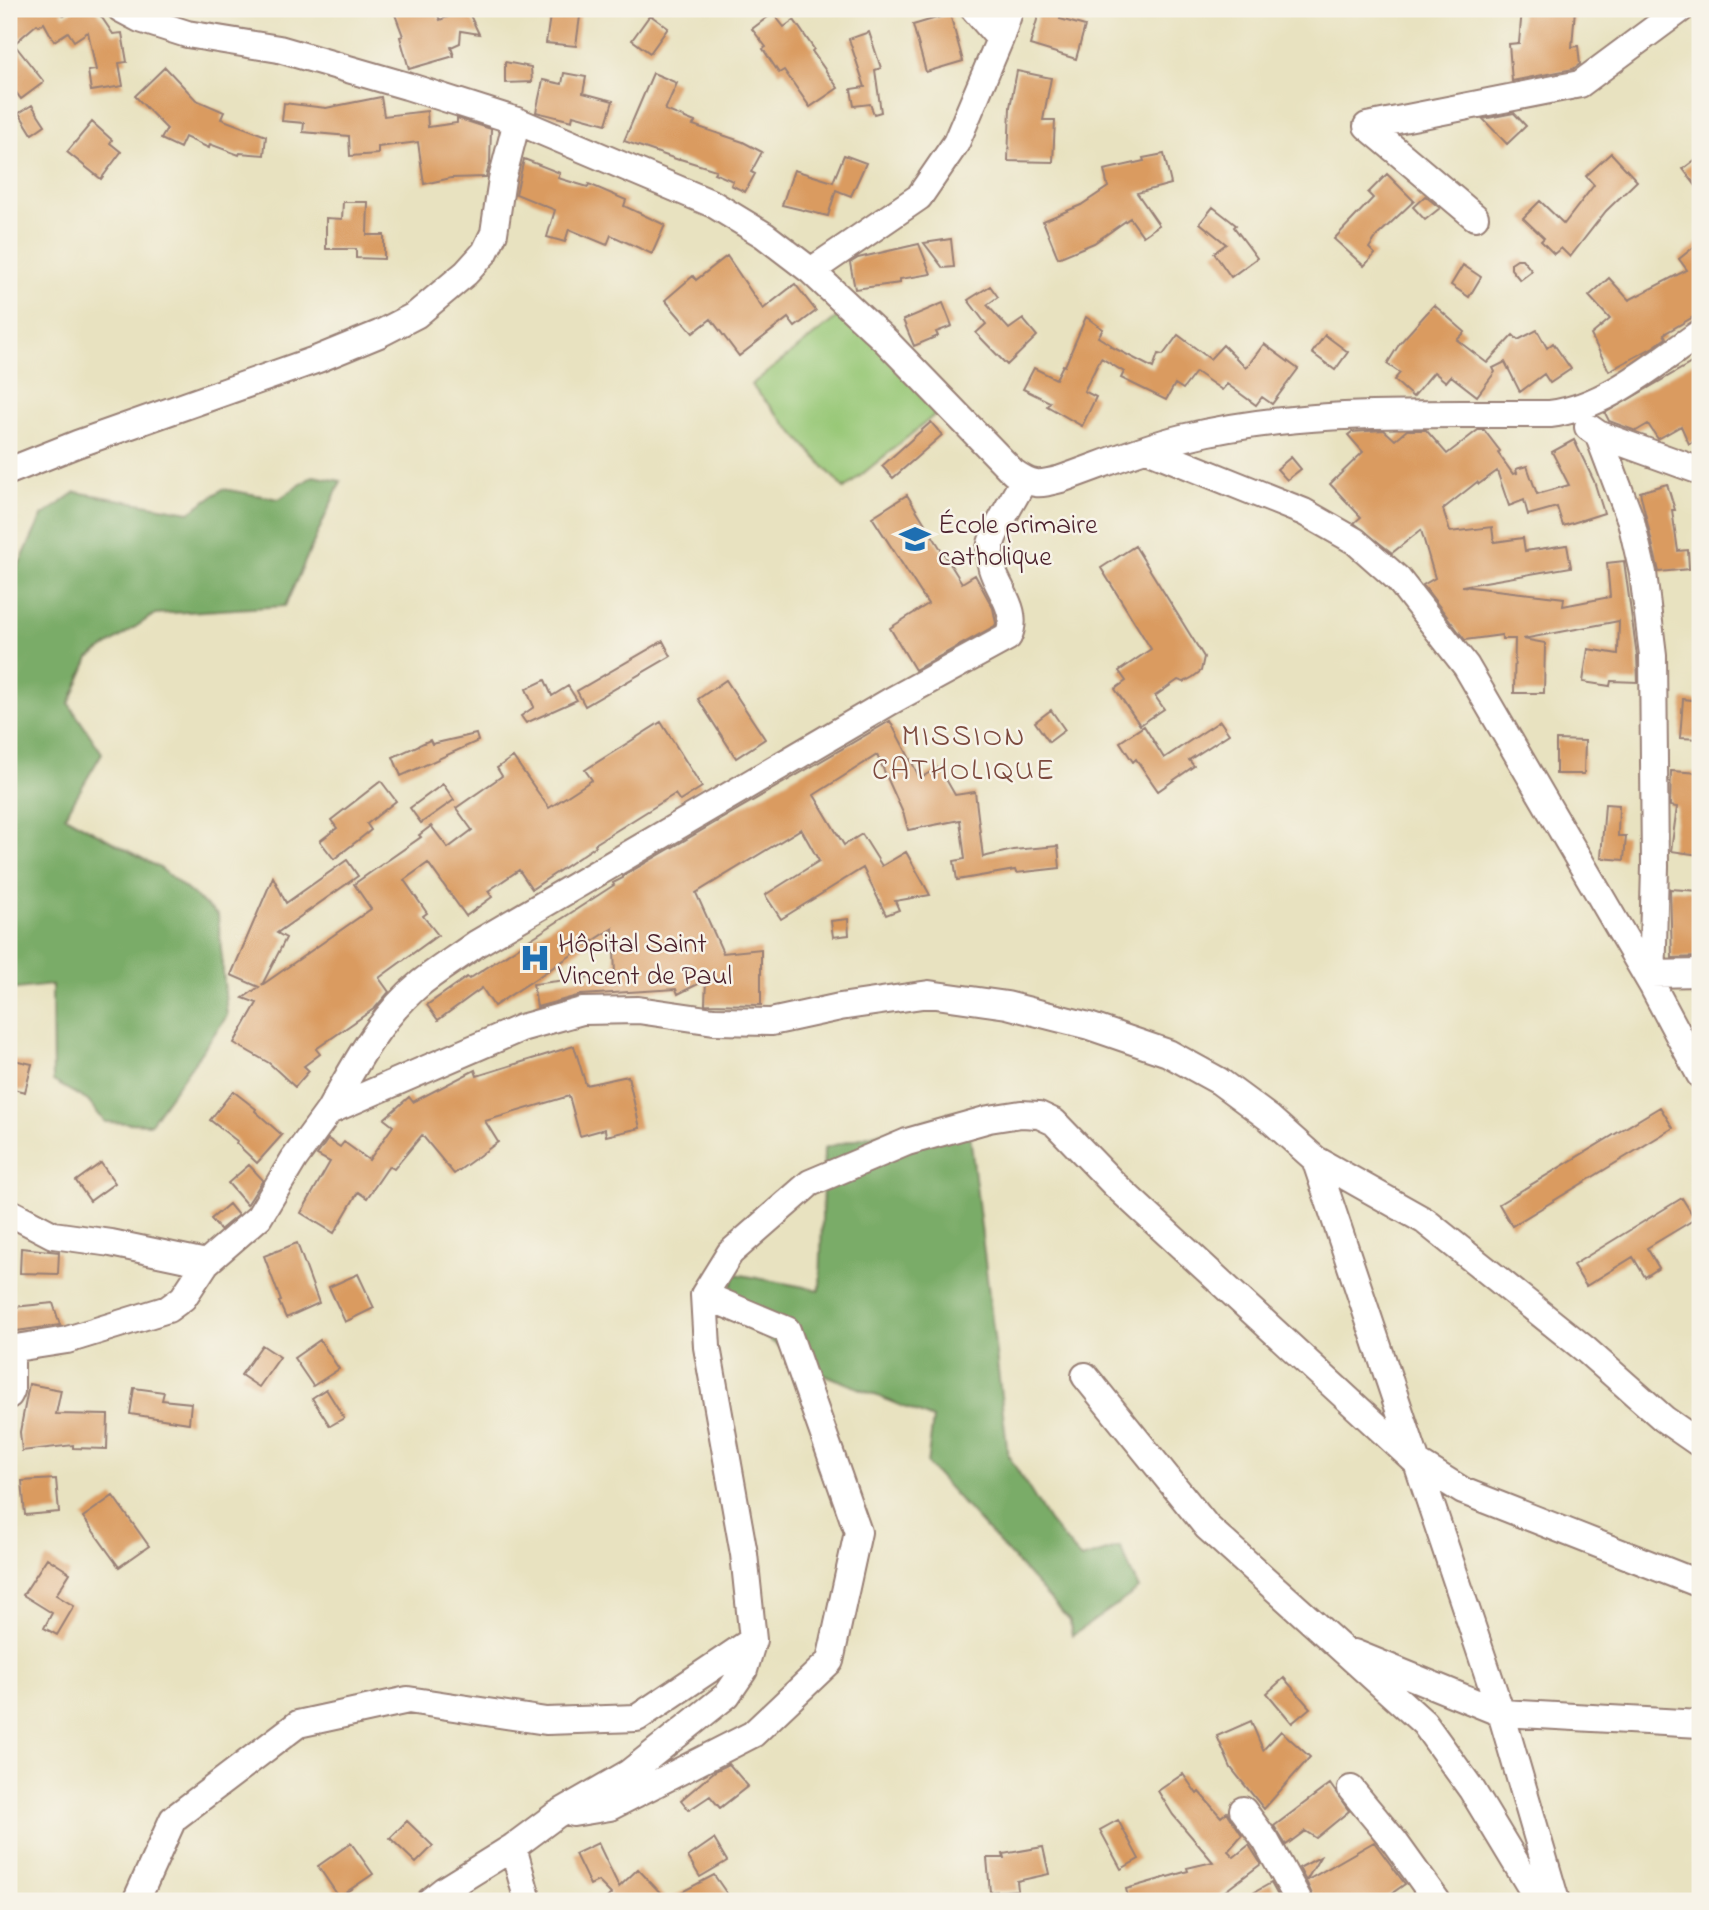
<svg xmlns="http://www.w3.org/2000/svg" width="1709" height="1910" font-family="'Indie Flower',sans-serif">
  <rect width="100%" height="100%" fill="#f7f3e8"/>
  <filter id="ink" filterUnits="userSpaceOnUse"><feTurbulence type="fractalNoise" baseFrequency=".0143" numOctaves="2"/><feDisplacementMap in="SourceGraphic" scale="14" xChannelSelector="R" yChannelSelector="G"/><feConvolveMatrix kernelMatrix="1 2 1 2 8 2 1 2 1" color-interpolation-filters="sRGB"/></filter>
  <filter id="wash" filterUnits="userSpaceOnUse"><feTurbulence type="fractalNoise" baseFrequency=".00686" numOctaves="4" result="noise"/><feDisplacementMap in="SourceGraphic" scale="28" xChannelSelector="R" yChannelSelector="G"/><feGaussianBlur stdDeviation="1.57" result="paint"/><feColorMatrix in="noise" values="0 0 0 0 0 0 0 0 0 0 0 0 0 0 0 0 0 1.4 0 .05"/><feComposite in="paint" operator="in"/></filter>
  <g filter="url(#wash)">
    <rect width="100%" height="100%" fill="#e8e2c0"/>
    <path fill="#98c877" stroke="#717451" stroke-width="2" d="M846 310 942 409 844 489 751 385Z"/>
    <path fill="#7aac68" stroke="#62664a" stroke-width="2" d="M313 476 341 481 285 606 155 614 89 658 69 704 102 753 65 816 160 868 218 915 227 1016 150 1124 105 1122 88 1101 53 1081 52 985 9 990V582H11L42 516 76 492 189 512 223 489 279 499Z
      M967 1109 1008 1455 1049 1521 1081 1559 1120 1547 1139 1589 1072 1636 1070 1621 927 1464 933 1419 824 1374 721 1310 736 1274 820 1290 824 1148Z"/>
    <g id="blocks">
      <path fill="#da9b60" d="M9 9H65L61 12 64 16 75 9H96L113 34 122 33 127 62 119 63 123 86 91 91 88 71 96 70 88 32 74 41 68 32 54 41 44 23 39 26 37 24 14 44 44 82 21 99 9 83Z
        M393 9H435L440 20 467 9 479 34 461 31 460 43 451 47 454 56 409 69 400 37 403 36Z
        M551 9H581L576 46 546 43Z
        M1040 9H1062L1060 19 1085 26 1076 59 1030 45Z
        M1522 9H1575L1572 47 1578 46 1580 64 1573 69 1512 81 1509 44 1519 43Z
        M773 13 784 27 794 20 814 49 812 51 838 88 810 107 784 70 779 73 763 49 766 47 752 29Z
        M950 14 963 61 926 72 913 25Z
        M650 15 668 28 650 53 632 40Z
        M869 32 881 68 875 70 881 112 874 114 870 104 854 106 851 89 865 87 849 39Z
        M505 62 531 67 532 82 505 83Z
        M165 67 196 100 224 112 221 119 266 136 264 155 240 153 239 155 210 144 209 148 185 137 180 148 161 139 167 129 135 96Z
        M1017 71 1051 78 1043 120H1055L1053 162 1008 161 1010 107Z
        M564 73 586 77 583 93 613 101 606 124 573 115 572 121 536 112 543 80 562 84Z
        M653 73 677 83 665 110 695 122 693 125 743 142 762 152 751 172 755 174 745 192 731 185 733 181 714 173 716 170 680 159 679 160 624 141Z
        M381 97 384 116 427 111 428 127 457 123V118L491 129 490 162 486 177 451 178 424 184 418 142 378 147V154L350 156 349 136 303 132 304 123 282 121 284 103 326 108Z
        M32 105 45 125 32 134 19 113Z
        M1514 113 1526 126 1507 144 1483 119Z
        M92 122 112 140 110 143 121 152 101 179 67 152Z
        M1611 153 1637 181 1606 211 1570 257 1561 248 1554 254 1541 241 1544 238 1523 218 1540 201 1564 224 1594 185 1586 176Z
        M1164 154 1171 184 1137 193 1159 225 1143 236 1130 218 1094 243 1058 258 1043 221 1081 205 1108 187 1104 170 1144 161 1143 158Z
        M844 155 866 163 851 196 836 190 828 216 782 205 794 170 833 182Z
        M1700 156V191L1683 169Z
        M524 159 560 173 558 178 588 187 589 184 626 200 624 206 665 225 652 254 611 235 607 245 569 229 565 242 547 237 555 210 516 194Z
        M1387 174 1414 201 1377 236 1369 248 1375 254 1364 266 1334 239 1373 198 1368 193Z
        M1425 196 1440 208 1425 220 1413 207Z
        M343 202H368L367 235H384V259L356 258V249H326V218L342 219Z
        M1213 207 1236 225 1234 227 1257 258 1231 277 1214 253 1226 244 1200 223Z
        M951 239 954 267 943 268 924 243Z
        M1700 242V313L1664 334 1666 338 1652 348 1609 371 1591 335 1610 319 1589 296 1609 278 1629 300 1687 270 1679 259Z
        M919 244 931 274 900 279V283L855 289 850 263 858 258Z
        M727 256 763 309 795 284 816 311 795 327 788 318 739 356 711 319 693 333 665 300 693 276 696 280Z
        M1517 259H1522L1532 271 1520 280 1511 269V263Z
        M1463 265 1481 277 1469 297 1451 285Z
        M990 286 998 297 987 305 1009 329 1023 319 1037 336 1007 365 976 333 986 324 968 300Z
        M943 303 952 326 936 332 938 336 914 346 903 320Z
        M1434 305 1465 332 1457 340 1487 363 1513 335 1518 340 1537 330 1547 348 1553 343 1571 369 1550 383 1544 374 1520 392 1505 362 1493 368 1495 372 1477 396 1451 376 1446 382 1434 372 1413 397 1394 380 1400 373 1387 364 1400 343Z
        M1086 317 1103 329 1098 337 1111 345 1110 346 1153 368 1158 354 1163 355 1178 335 1210 359 1223 345 1246 368 1264 344 1298 369 1272 404 1262 397 1256 405 1227 384 1222 390 1196 372 1183 389 1175 384 1166 400 1121 378 1124 372 1101 358 1084 391 1096 397 1082 426 1047 406 1050 402 1023 389 1034 368 1056 379 1063 365 1065 366Z
        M1325 335 1348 352 1335 370 1312 353Z
        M1700 358V439L1689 444 1681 426 1658 439 1648 424 1636 431 1609 421 1605 413Z
        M931 422 942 435 893 478 882 466Z
        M1384 430 1395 440 1407 430H1426L1447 454 1478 430H1484L1500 451 1498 453 1513 474 1517 473 1516 469 1527 466 1537 494 1569 485 1552 452 1574 440 1594 481 1604 513 1563 526 1557 507 1528 515 1524 500 1509 506 1497 471 1479 484 1477 482 1443 509 1450 532 1492 527 1494 542 1523 538 1525 551 1567 545 1571 567 1462 586 1564 598 1563 606 1610 597 1607 563 1624 561 1637 656 1638 682 1611 681 1610 686 1583 682 1588 649 1618 654 1619 621 1523 639 1545 643 1544 693H1514L1515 639H1502V635L1465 640 1423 585 1435 578 1421 530 1392 553 1354 523 1361 517 1330 484 1363 452 1348 435 1352 432Z
        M1291 457 1301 469 1287 480 1277 469Z
        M1667 484 1675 510H1672L1678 551 1688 550 1689 569 1659 572 1640 492Z
        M907 495 962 583 975 575 993 608 996 623 995 626 915 670 890 628 928 604 872 517Z
        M1135 546 1204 657 1201 671 1193 677 1184 682 1178 680 1155 696 1164 709 1140 725 1115 689 1126 681 1119 671 1151 649 1101 568Z
        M663 641 671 656 585 706 577 691Z
        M545 680 552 696 568 686 577 700 526 723 521 716 534 707 526 689Z
        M726 680 765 739 736 758 698 699Z
        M1683 699 1700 701V739L1680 738Z
        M1051 710 1065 730 1049 742 1035 722Z
        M890 721 920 778 939 767 955 795 975 792 983 857 1013 850 1058 846 1060 868 1016 873 1015 870 957 880 954 861 965 859 960 820 908 830 904 815 877 755 814 795 844 845 862 834 882 866 906 852 930 895 895 901 899 910 886 915 863 868 781 919 765 895 819 861 801 829 696 893 723 953 761 949V1005L705 1004 706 980 678 994 676 989 581 995 537 1007 533 984 615 974 613 928 494 1006 482 988 438 1020 427 1005 467 977 469 979 614 885 613 883 623 878V876Z
        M1220 721 1229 734 1189 760 1194 766 1158 791 1136 759 1133 762 1120 742 1144 726 1164 758Z
        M661 722 702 787 680 801 675 794 595 844 596 846 532 889 519 870 488 891 492 897 466 916 428 863 404 880 427 913 423 916 438 935 379 978 389 992 375 1008 316 1049 320 1054 304 1066 309 1071 295 1087 269 1063 234 1043 257 1003 243 998 259 987 231 975 273 877 286 903 347 860 358 876 277 933 286 938 262 985 371 909 354 884 421 837 419 835 431 826 448 848 472 830 456 808 502 776 497 768 513 757 549 808 592 780 585 770Z
        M476 734 478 741 401 776 393 757 430 740 432 744Z
        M1556 740 1585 741 1584 774H1556Z
        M1671 771 1700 773 1697 821 1700 822V855L1671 851 1677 807 1670 806Z
        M381 781 396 801 367 824 371 830 334 859 320 841 337 828 331 820Z
        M443 784 454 800 421 823 410 808Z
        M1605 804 1619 805 1618 836H1626L1624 860 1601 858Z
        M1670 889 1700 891V957L1672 958Z
        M848 919 849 935 833 937 831 921Z
        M574 1046 586 1085 628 1076 640 1128 606 1136 605 1129 580 1136 569 1096 485 1121 498 1142 454 1174 422 1135 394 1169 389 1166 367 1198 358 1192 334 1233 301 1213 330 1162 317 1155 328 1139 340 1147 344 1142 369 1160 393 1126 384 1119 409 1097 413 1102 475 1070 477 1076Z
        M9 1059 32 1064 25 1092 9 1088Z
        M233 1091 256 1109 255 1111 282 1135 257 1163 236 1143 237 1141 210 1120Z
        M1660 1107 1673 1128 1512 1226 1499 1204Z
        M101 1163 115 1183 90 1201 76 1181Z
        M249 1165 263 1180 247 1205 228 1183Z
        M1682 1198 1695 1219 1647 1248 1659 1268 1645 1277 1633 1257 1586 1286 1573 1265Z
        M229 1204 238 1215 220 1230 211 1219Z
        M297 1243 319 1303 286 1318 279 1302 281 1301 264 1256Z
        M21 1248 59 1252 58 1274 20 1273Z
        M358 1274 374 1308 345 1322 329 1287Z
        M53 1303 60 1325 9 1332V1310H14V1307Z
        M320 1340 339 1369 313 1386 294 1358Z
        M262 1345 280 1357 259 1387 241 1375Z
        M29 1384 61 1390 56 1414 108 1415 107 1449 73 1448V1445L22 1451 20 1432Z
        M134 1388 164 1392 162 1400 191 1403 189 1423 130 1414Z
        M326 1389 344 1418 330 1426 312 1398Z
        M56 1479 59 1512 25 1515 22 1481Z
        M113 1496 149 1546 119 1567 83 1517Z
        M47 1558 70 1573 56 1595 74 1606 57 1635 44 1628 52 1613 23 1595Z
        M1284 1678 1310 1708 1292 1723 1267 1693Z
        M1251 1721 1263 1750 1281 1731 1310 1757 1264 1809 1231 1768 1217 1736Z
        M729 1764 748 1786 720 1808 710 1796 689 1810 681 1800 715 1771Z
        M1183 1774 1197 1794 1199 1792 1221 1817 1227 1812 1242 1835 1228 1851 1234 1857 1249 1845 1261 1864 1212 1901H1129L1126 1889 1188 1871 1187 1868 1213 1862 1173 1815 1158 1791Z
        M1330 1784 1349 1811 1316 1838 1305 1831 1286 1845 1274 1826Z
        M1118 1820 1139 1859 1121 1869 1100 1830Z
        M407 1821 433 1846 416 1863 390 1838Z
        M714 1839 727 1861 700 1877 688 1857Z
        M1374 1842 1405 1884 1381 1901H1315L1306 1881Z
        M351 1843 373 1874 339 1897 318 1866Z
        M598 1843 619 1887 638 1869 667 1900 714 1875 732 1901H604L611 1894 598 1881 590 1885 575 1854Z
        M1043 1847 1049 1874 1017 1881 1018 1890 990 1892 987 1858H1004L1003 1854Z
        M1320 1857 1306 1881 1299 1868Z
        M1271 1883 1281 1901H1239Z"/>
    </g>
  </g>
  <g filter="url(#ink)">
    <use href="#blocks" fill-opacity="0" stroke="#998076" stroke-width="2"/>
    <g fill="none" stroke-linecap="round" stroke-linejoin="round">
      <g stroke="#998076" stroke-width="30">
        <path id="minor" d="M121 9 140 19 187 34 279 49 407 86 517 121 713 204 764 235 811 271 886 341 1013 472C1033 486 1038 485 1061 479 1101 465 1141 448 1182 438 1303 408 1427 415 1550 414 1606 407 1655 364 1700 333
          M974 9 1000 39
          M1475 217 1367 126 1580 84 1681 9
          M811 271 919 197 956 143 1000 39 1010 9
          M1588 427 1598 434 1700 471
          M1598 434 1631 521 1643 573 1653 655 1655 866 1652 985
          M1147 449 1304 512 1355 541 1398 579 1466 666 1652 985 1700 1075
          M9 471 77 444 318 359 379 334 416 315 466 273 485 252 494 233 502 179 517 121
          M1652 974 1700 973
          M329 1111C354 1066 381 1015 422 982 439 969 458 957 476 944L891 701 1008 637C1024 603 982 580 991 544 996 526 1015 497 1024 480
          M1315 1159 1501 1713 1556 1901
          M9 1212 53 1235 111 1243 206 1263
          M9 1349 67 1340 168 1309 183 1298 206 1263 259 1217 294 1159 329 1111 521 1028 582 1011 638 1010 714 1021 771 1022 840 1007 929 994 1007 1005 1089 1026 1168 1053 1219 1081 1269 1118 1315 1159 1425 1221 1586 1350 1664 1419 1700 1444
          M1085 1376 1207 1527 1424 1723 1472 1790 1539 1901
          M9 1395 11 1391V1348
          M1354 1653 1501 1713 1700 1724
          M1351 1789 1394 1841 1437 1901
          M1243 1810 1266 1841 1299 1901
          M573 1813 610 1807 753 1734 830 1661 858 1532 787 1330 704 1295
          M513 1847 528 1901
          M136 1901 173 1819 298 1724 408 1700 546 1721 637 1718 753 1640
          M430 1901 444 1890 513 1847 556 1815 629 1773 727 1695 744 1670 753 1640 744 1554 707 1347 704 1295 730 1253 810 1183 907 1142 989 1119 1021 1114 1039 1115 1054 1122 1115 1185 1415 1461 1463 1491 1700 1584"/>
      </g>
      <use href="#minor" stroke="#fff" stroke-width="26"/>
    </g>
  </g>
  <defs>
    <g id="school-bare" transform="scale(2.415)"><path d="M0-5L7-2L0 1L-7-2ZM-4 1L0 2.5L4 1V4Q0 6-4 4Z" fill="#1f6fb2" stroke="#f7f3e8" stroke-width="2.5" paint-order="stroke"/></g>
    <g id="hospital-bare" transform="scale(2.415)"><path d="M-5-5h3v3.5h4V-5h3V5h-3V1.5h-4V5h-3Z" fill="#1f6fb2" stroke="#f7f3e8" stroke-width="2.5" paint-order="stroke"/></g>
  </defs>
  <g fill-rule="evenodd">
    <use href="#school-bare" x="915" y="539"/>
    <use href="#hospital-bare" x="535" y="958"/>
  </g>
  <g text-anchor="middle" stroke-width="5" stroke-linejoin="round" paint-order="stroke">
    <g font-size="28" fill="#4a1f2b" stroke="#f7f3e8" text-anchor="start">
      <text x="938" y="533">École primaire<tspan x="938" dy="32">catholique</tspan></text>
      <text x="558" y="952">Hôpital Saint<tspan x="558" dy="32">Vincent de Paul</tspan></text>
    </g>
    <g font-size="30" letter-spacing="2" fill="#7c4a3e" stroke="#f7f3e8">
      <text x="964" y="745">MISSION<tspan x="964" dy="34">CATHOLIQUE</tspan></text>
    </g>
  </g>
  <rect width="1709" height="1910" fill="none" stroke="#f7f3e8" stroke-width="35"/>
</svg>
